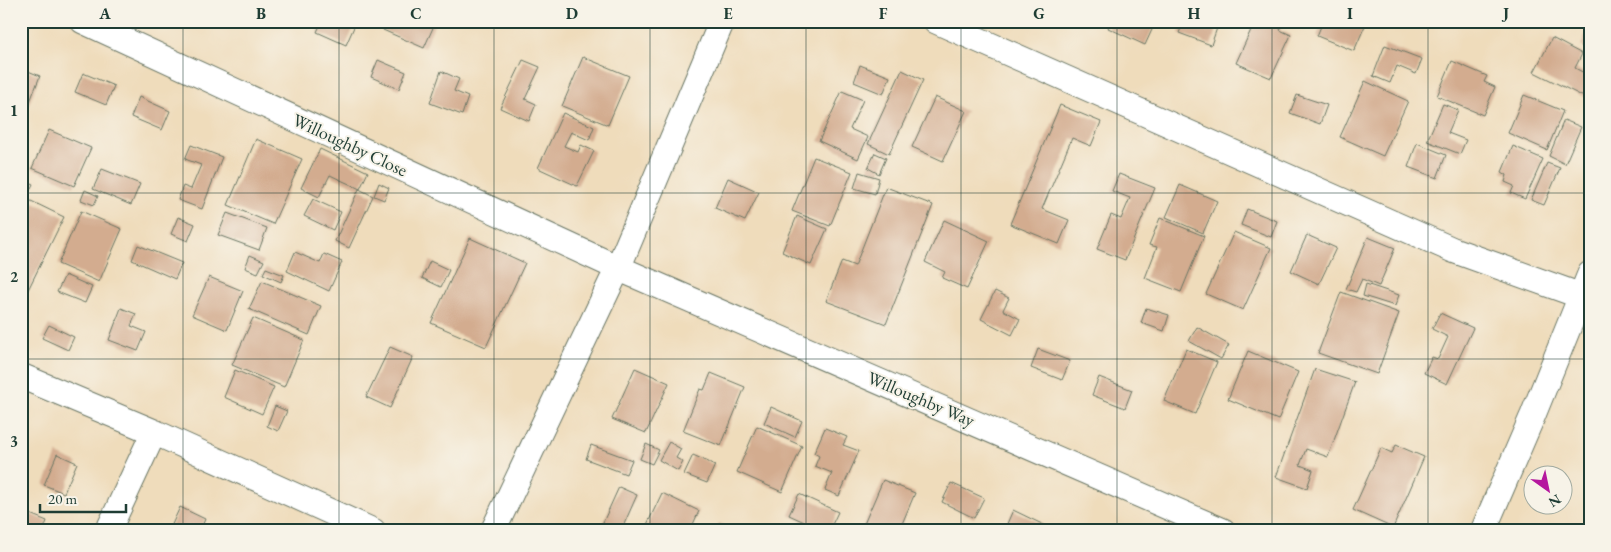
<svg xmlns="http://www.w3.org/2000/svg" width="1611" height="552" font-family="'EB Garamond',serif">
  <rect width="100%" height="100%" fill="#f7f3e8"/>
  <filter id="ink" filterUnits="userSpaceOnUse"><feTurbulence type="fractalNoise" baseFrequency=".02" numOctaves="2"/><feDisplacementMap in="SourceGraphic" scale="10" xChannelSelector="R" yChannelSelector="G"/><feConvolveMatrix kernelMatrix="1 2 1 2 8 2 1 2 1" color-interpolation-filters="sRGB"/></filter>
  <filter id="wash" filterUnits="userSpaceOnUse"><feTurbulence type="fractalNoise" baseFrequency=".0096" numOctaves="4" result="noise"/><feDisplacementMap in="SourceGraphic" scale="20" xChannelSelector="R" yChannelSelector="G"/><feGaussianBlur stdDeviation="1.12" result="paint"/><feColorMatrix in="noise" values="0 0 0 0 0 0 0 0 0 0 0 0 0 0 0 0 0 1.4 0 .05"/><feComposite in="paint" operator="in"/></filter>
  <g filter="url(#wash)">
    <rect width="100%" height="100%" fill="#efdcbb"/>
    <g id="blocks">
      <path fill="#d3ac8f" d="M322 21H341L354 27 346 45 317 32Z
        M387 21H436L424 48 383 30Z
        M1111 21H1156L1145 45 1108 28Z
        M1184 21H1198L1217 28 1211 45 1179 33Z
        M1255 21H1284L1280 30 1291 35 1271 78 1236 63Z
        M1323 21H1367L1354 51 1317 36Z
        M1576 21H1590V50L1581 46 1589 27Z
        M1552 38 1582 54 1575 68 1590 76V91L1586 98 1534 72Z
        M1385 45 1422 59 1416 74 1397 66 1390 83 1373 76Z
        M583 57 629 76 608 125 562 106Z
        M378 60 406 72 399 89 371 77Z
        M523 60 540 67 525 99 536 104 529 121 500 108Z
        M1452 61 1487 76 1484 82 1495 87 1483 115 1437 96Z
        M860 65 890 77 883 94 854 82Z
        M21 68 40 76 27 109 21 106Z
        M902 70 923 80 889 154 868 144Z
        M441 71 459 79 454 91 468 97 462 115 430 103Z
        M83 73 114 86 106 105 75 92Z
        M1365 81 1408 101 1383 156 1340 137Z
        M842 91 863 100 850 129 868 137 858 159 819 141Z
        M1297 95 1327 105 1320 124 1290 113Z
        M1524 95 1563 111 1547 150 1508 133Z
        M139 97 170 111 162 130 131 117Z
        M935 97 966 111 943 161 912 147Z
        M1443 104 1458 110 1448 133 1466 140 1460 154 1427 141Z
        M1060 105 1101 122 1091 146 1072 138 1042 209 1069 220 1059 244 1010 224Z
        M563 113 594 127 589 140 571 132 564 146 578 152 581 145 594 151 577 186 538 168Z
        M1564 120 1581 127 1565 164 1549 156Z
        M49 130 91 148 74 186 32 168Z
        M256 139 302 159 273 224 228 205Z
        M1417 143 1446 155 1437 178 1408 167Z
        M191 145 222 157 202 209 178 200 183 186 191 189 201 165 185 159Z
        M1513 146 1543 159 1525 199 1511 193 1514 186 1505 182 1507 175 1502 172Z
        M320 149 368 172 360 189 330 175 319 197 301 188Z
        M875 153 886 158 879 174 868 168Z
        M814 157 852 172 830 226 792 211Z
        M1547 163 1560 168 1544 205 1531 200Z
        M102 169 140 184 131 205 93 189Z
        M859 172 879 178 875 194 854 188Z
        M1119 174 1155 188 1125 260 1097 249 1111 215 1121 219 1130 198 1112 191Z
        M21 178 33 184 23 204 21 203Z
        M728 178 759 192 745 221 715 208Z
        M379 183 389 188 384 200 374 196Z
        M1180 185 1217 201 1203 233 1166 217Z
        M886 187 933 205 886 324 826 301 842 261 855 266Z
        M359 189 373 196 349 248 335 241Z
        M85 190 98 196 94 205 81 200Z
        M27 199 64 217 21 304V205L24 206Z
        M313 199 341 212 333 230 304 216Z
        M1247 209 1277 221 1271 237 1241 225Z
        M81 211 122 229 99 282 58 264Z
        M227 213 267 228 259 250 218 235Z
        M797 216 827 229 811 265 782 252Z
        M178 217 195 224 188 241 171 234Z
        M1160 218 1204 236 1181 292 1145 278 1157 247 1149 245Z
        M944 220 989 241 967 289 942 278 945 272 925 262Z
        M1234 232 1271 248 1243 310 1206 294Z
        M1307 235 1336 248 1319 284 1291 271Z
        M1368 237 1395 248 1379 286 1362 279 1356 292 1346 289Z
        M470 238 525 263 486 347 431 323Z
        M138 245 182 263 175 279 132 260Z
        M295 252 320 263 324 254 342 262 329 291 287 271Z
        M250 255 264 261 258 273 245 268Z
        M430 261 449 270 441 287 422 278Z
        M266 268 284 275 281 282 263 274Z
        M65 275 92 287 85 303 57 292Z
        M209 277 243 291 227 330 192 315Z
        M262 281 321 306 309 335 249 309Z
        M1366 284 1399 295 1395 306 1363 296Z
        M995 291 1009 298 1003 310 1020 319 1012 335 981 319Z
        M1341 292 1399 313 1377 374 1318 353Z
        M121 308 136 314 131 326 146 332 138 351 109 340Z
        M1146 308 1169 315 1164 331 1141 323Z
        M1440 313 1473 328 1447 384 1424 373 1432 357 1438 359 1448 337 1432 329Z
        M253 318 304 340 284 387 232 365Z
        M49 325 74 337 68 350 42 338Z
        M1197 327 1229 345 1221 359 1189 341Z
        M390 347 413 357 390 408 366 397Z
        M1038 349 1070 361 1062 380 1031 368Z
        M1186 349 1217 362 1195 414 1164 401Z
        M1248 351 1298 372 1278 420 1228 399Z
        M635 368 669 383 646 433 612 419Z
        M1315 369 1355 382 1328 457 1306 449 1300 465 1313 470 1307 488 1276 477Z
        M235 370 274 387 262 414 224 397Z
        M711 373 745 387 721 446 683 431 700 389 704 390Z
        M1099 377 1132 390 1125 408 1092 395Z
        M275 406 287 411 278 431 267 426Z
        M771 407 802 421 795 437 764 423Z
        M757 426 802 446 782 492 737 472Z
        M825 428 847 437 843 445 859 451 839 496 825 490 832 473 815 466 819 456 814 453Z
        M669 442 681 449 676 458 683 462 678 471 659 460Z
        M646 444 659 450 652 464 640 459Z
        M591 445 632 460 626 474 586 459Z
        M1396 445 1424 457 1393 528 1353 510 1381 448 1392 453Z
        M57 454 77 463 64 493 44 485Z
        M693 455 715 465 707 483 684 474Z
        M883 480 915 493 899 531H861Z
        M951 483 984 498 974 518 942 502Z
        M619 487 637 495 621 531H599Z
        M662 493 699 511 690 531H644Z
        M799 494 838 512 829 531H824L789 515Z
        M180 507 205 519 200 531H169Z
        M1013 510 1044 525 1041 531H1015L1006 526Z
        M30 514 47 521 43 531H21V527L24 528Z
        M719 523 736 531H716Z"/>
    </g>
  </g>
  <g filter="url(#ink)">
    <use href="#blocks" fill-opacity="0" stroke="#687563" stroke-width="1"/>
    <g fill="none" stroke-linecap="round" stroke-linejoin="round">
      <g stroke="#687563" stroke-width="27">
        <path id="minor" d="M83 21 618 268 1223 531
          M936 21 1453 250 1581 296
          M21 376 154 432 373 531
          M108 531 154 432
          M493 531 618 268 722 21
          M1483 531 1533 415 1590 274"/>
      </g>
      <use href="#minor" stroke="#fff" stroke-width="25"/>
    </g>
  </g>
  <path fill="none" stroke="#1f3d34" stroke-width="1" stroke-opacity="0.55" d="M183 21V531M339 21V531M494 21V531M650 21V531M806 21V531M961 21V531M1117 21V531M1272 21V531M1428 21V531M21 193H1590M21 359H1590"/>
  <g text-anchor="middle" stroke-width="4" stroke-linejoin="round" paint-order="stroke">
    <g font-size="18" fill="#1f3d34" stroke="#f7f3e8">
      <text transform="translate(350 145) rotate(25)" y="6">Willoughby Close</text>
      <text transform="translate(921 399) rotate(23)" y="6">Willoughby Way</text>
    </g>
  </g>
  <rect width="1611" height="552" fill="none" stroke="#f7f3e8" stroke-width="55"/>
  <g transform="translate(1548 490) rotate(147)"><circle r="24" fill="#f7f3e8" stroke="#a1aaa0"/>
  <path d="M0-4L9 19L0 12L-9 19Z" fill="#b5179e"/>
  <text y="-8" font-size="14" font-weight="bold" text-anchor="middle" fill="#1f3d34">N</text>
  </g>
  <path d="M40 504v8h86v-8" fill="none" stroke="#1f3d34" stroke-width="2.5"/>
  <text x="48" y="504" font-size="15" fill="#1f3d34" stroke="#f7f3e8" stroke-width="4" paint-order="stroke">20 m</text>
  <rect x="28" y="28" width="1556" height="496" fill="none" stroke="#1f3d34" stroke-width="2"/>
  <g font-size="16" text-anchor="middle" font-weight="bold" fill="#1f3d34">
    <text x="105" y="19">A</text>
    <text x="261" y="19">B</text>
    <text x="416" y="19">C</text>
    <text x="572" y="19">D</text>
    <text x="728" y="19">E</text>
    <text x="883" y="19">F</text>
    <text x="1039" y="19">G</text>
    <text x="1194" y="19">H</text>
    <text x="1350" y="19">I</text>
    <text x="1506" y="19">J</text>
    <text x="14" y="116">1</text>
    <text x="14" y="282">2</text>
    <text x="14" y="447">3</text>
  </g>
</svg>
